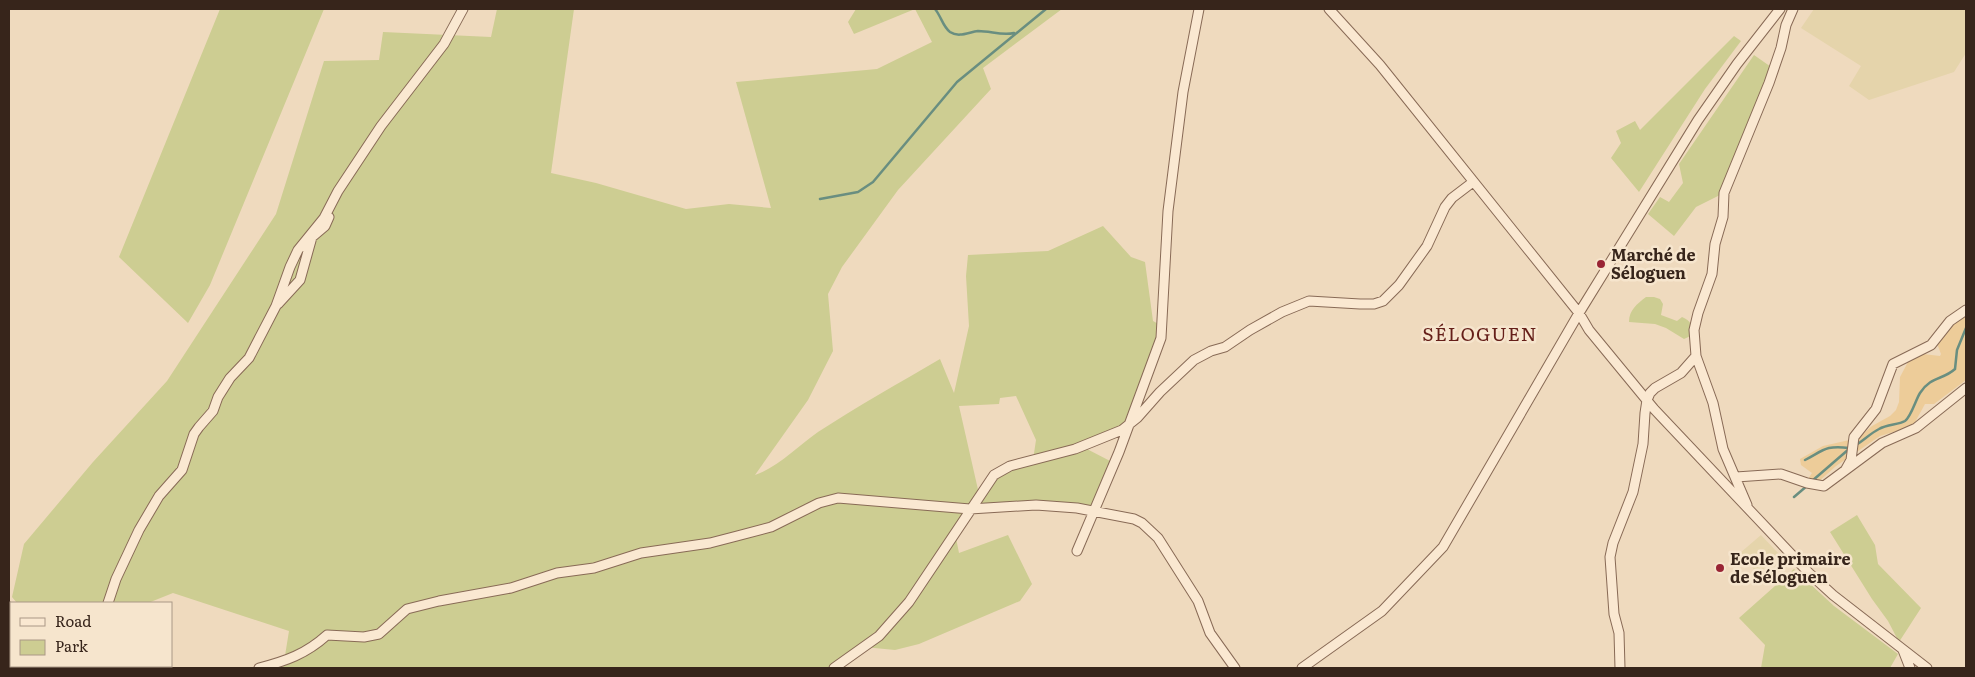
<svg xmlns="http://www.w3.org/2000/svg" width="1975" height="677" font-family="Literata,serif">
  <rect width="100%" height="100%" fill="#efdabe"/>
  <path fill="#e5d4ab" d="M1814 9H1966V53L1954 72 1869 100 1849 86 1861 66 1801 28Z
    M1761 535 1779 554 1758 574 1740 553Z"/>
  <path fill="#cdcd92" fill-rule="evenodd" d="M220 9H324L210 285 188 323 119 257Z
    M497 9H574L551 173 596 183 686 209 729 204 771 208 736 82 877 69 932 42 915 9 854 34 848 22 856 9H1062L983 68 991 89 898 190 842 267 828 294 833 351 808 400 755 475C778 467 798 446 818 432 858 406 899 383 940 359L954 393 969 326 966 276 968 255 1048 251 1103 226 1131 257 1145 262 1153 321 1162 326 1129 425 1083 447 1114 463 1094 511 1077 508 970 509 955 533 959 553 1008 535 1032 584 1020 601 919 644 895 650 864 647 834 668H283L289 631 173 593 148 603H17L12 597 24 544 93 462 167 381 276 214 324 61 379 60 383 32 491 37ZM1016 396 1036 440 1033 460 1010 466 979 494 959 406 999 404 1000 398Z
    M1734 36 1741 41 1705 89 1639 192 1611 158 1621 143 1616 131 1635 121 1640 130Z
    M1754 55 1774 69 1724 193 1696 207 1674 236 1648 214 1660 197 1669 202 1683 183 1679 164Z
    M1646 297H1654L1660 299 1663 304 1661 315 1677 321 1682 317C1691 321 1692 325 1695 334L1684 339 1666 328 1655 324 1629 322C1629 310 1637 304 1646 297Z
    M1857 515 1875 545 1878 564 1921 608 1899 642 1888 621 1872 599 1830 532Z
    M1794 569 1834 606 1898 654 1890 668H1761L1765 645 1739 618Z"/>
  <path fill="#edcc99" d="M1966 310V380L1934 404H1925L1914 424 1910 427 1880 436 1836 466 1817 483 1808 479 1812 473 1801 465 1800 459 1823 446 1858 438 1872 426 1890 416 1896 410 1899 402 1900 377 1908 362 1923 354 1940 356 1941 354 1936 341Z"/>
  <g fill="none" stroke-linecap="round" stroke-linejoin="round">
    <path stroke="#698e80" stroke-width="2.5" d="M935 9C941 16 943 27 950 32 959 38 969 32 978 31 991 31 1002 36 1014 33
      M820 199 858 192 873 182 957 82 1046 9
      M1856 445C1864 440 1871 433 1879 429 1887 424 1898 425 1905 421 1911 417 1916 399 1920 393 1931 376 1943 380 1955 369L1957 350 1966 328
      M1805 460C1824 450 1826 445 1849 448
      M1812 481 1849 449
      M1794 497 1808 485"/>
    <g stroke="#886a56" stroke-width="11">
      <path id="minor" d="M1329 9 1380 65 1579 313 1589 330 1654 409 1809 573 1833 595 1927 668
        M278 304 300 280 312 237 325 226 329 217
        M1846 469 1851 460 1854 437 1876 409 1893 364 1931 345 1950 321 1966 310
        M1736 477 1781 474 1807 483 1824 486 1882 443 1916 428 1966 388
        M1747 505 1723 449 1713 403 1696 356 1694 330 1698 313 1712 274 1715 244 1723 217 1724 193 1769 83 1781 48 1786 25 1793 9
        M1077 551 1119 452 1161 338 1168 211 1183 92 1199 9
        M108 603 116 579 139 530 159 496 182 470 194 434 199 427 213 411 218 397 230 378 249 358 276 306 290 267 298 250 324 218 338 191 381 126 444 44 463 9
        M9 607 11 610
        M1903 650 1910 668
        M36 666V668
        M71 668 73 666
        M259 668C286 661 306 654 327 635L364 637 379 634 407 609 439 601 511 588 557 573 594 568 641 553 710 543 737 536 771 527 819 503 838 498 970 509 1036 505 1077 508 1134 519 1142 523 1158 538 1198 601 1210 633 1235 668
        M834 668 879 636 909 602 994 475 1010 466 1075 449 1122 430 1137 418 1160 392 1194 360 1211 351 1225 347 1250 330 1282 312 1309 301 1360 304H1374L1383 301 1399 285 1427 246 1445 207 1452 198 1473 182
        M1302 668 1382 611 1443 547 1579 313 1698 120 1737 64 1780 9
        M1620 668 1619 633 1614 614 1610 557 1613 543 1633 492 1643 444 1645 413 1647 400 1650 393 1655 388 1681 373 1696 356"/>
    </g>
    <use href="#minor" stroke="#fae8d1" stroke-width="9"/>
  </g>
  <g fill="#992434" stroke="#f6e5cd" stroke-width="2">
    <circle cx="1601" cy="264" r="5"/>
    <circle cx="1720" cy="568" r="5"/>
  </g>
  <g text-anchor="middle" stroke-width="5" stroke-linejoin="round" paint-order="stroke">
    <g font-size="16" font-weight="bold" fill="#37251b" stroke="#f6e5cd" text-anchor="start">
      <text x="1611" y="261">Marché de<tspan x="1611" dy="18">Séloguen</tspan></text>
      <text x="1730" y="565">Ecole primaire<tspan x="1730" dy="18">de Séloguen</tspan></text>
    </g>
    <g font-size="19" letter-spacing="1" fill="#651f19" stroke="#f6e5cd">
      <text x="1480" y="341">SÉLOGUEN</text>
    </g>
  </g>
  <rect width="1975" height="677" fill="none" stroke="#37251b" stroke-width="20"/>
  <rect x="10" y="602" width="162" height="65" fill="#f6e5cd" stroke="#aa9886"/>
  <rect x="20" y="618" width="25" height="8" fill="#fae8d1" stroke="#aa9886"/>
  <text x="55" y="627" font-size="15" fill="#37251b">Road</text>
  <rect x="20" y="640" width="25" height="15" fill="#cdcd92" stroke="#aa9886"/>
  <text x="55" y="652" font-size="15" fill="#37251b">Park</text>
</svg>
